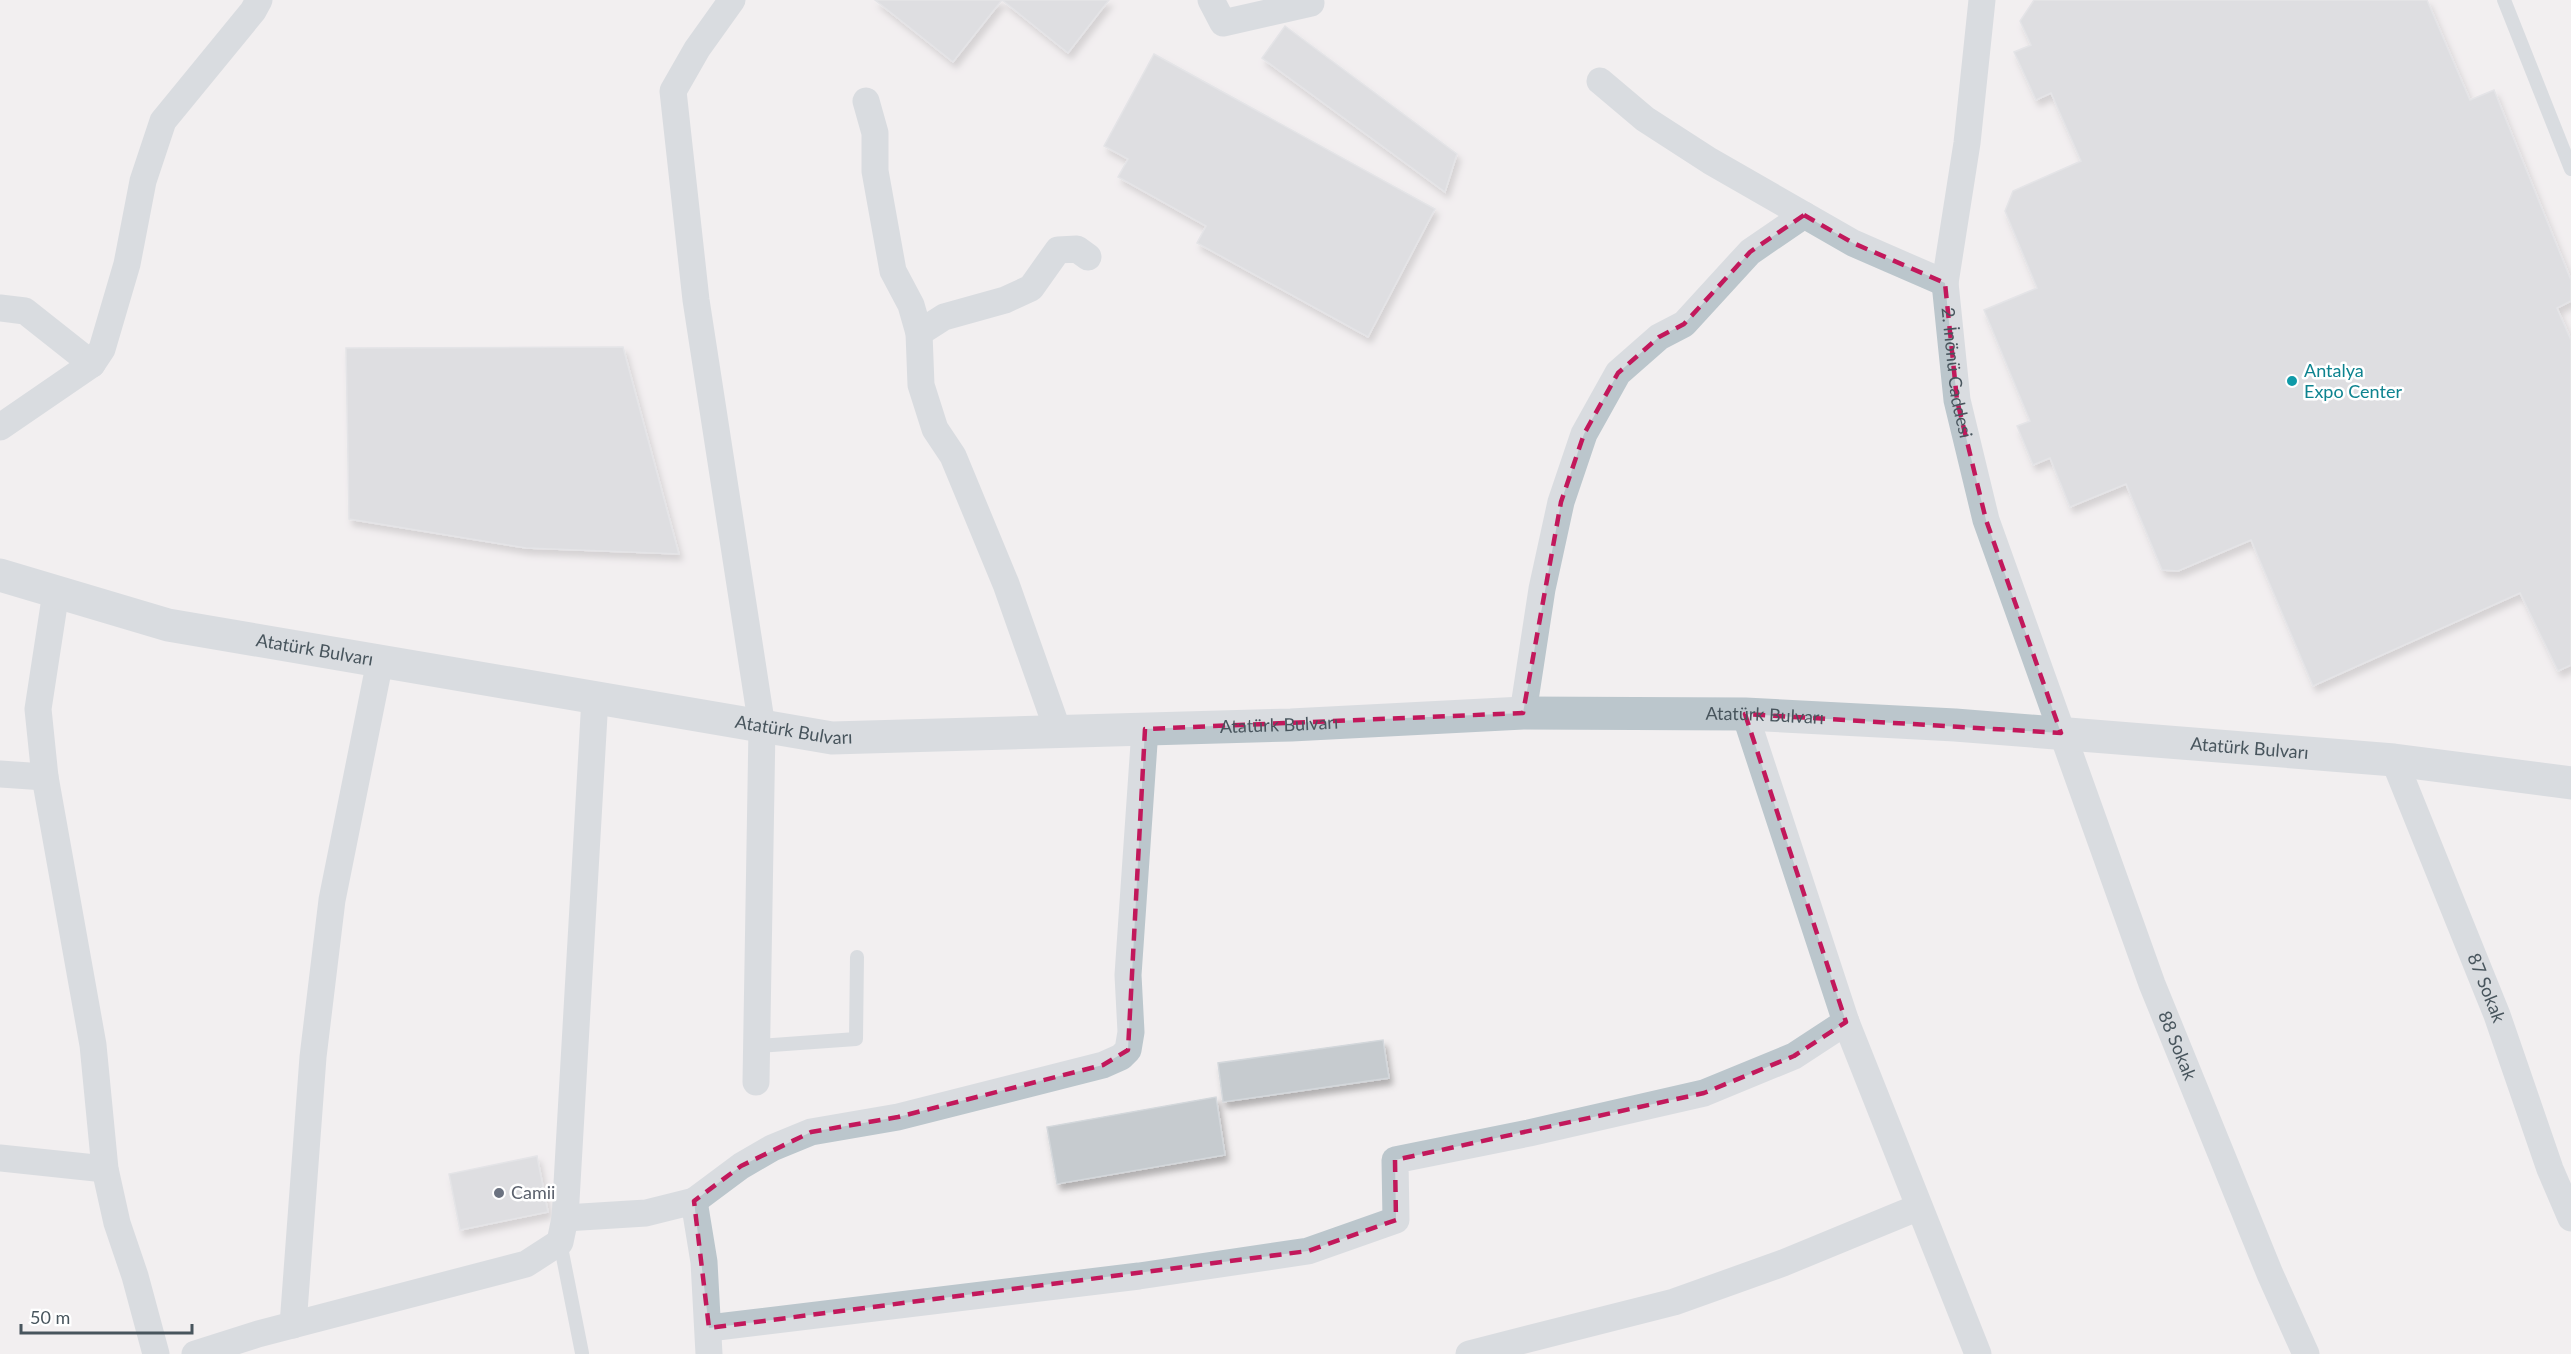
<svg xmlns="http://www.w3.org/2000/svg" width="2571" height="1354" font-family="Lato,sans-serif">
  <defs>
    <filter id="shadow"><feDropShadow dx="3.5" dy="6" stdDeviation="3" flood-color="#0004"/></filter>
  </defs>
  <rect width="100%" height="100%" fill="#f2eff0"/>
  <path fill="#c6cbcf" stroke="#d3d7db" stroke-width="1.5" filter="url(#shadow)" d="M875 0H1002L953 62Z
    M1002 0H1109L1068 53Z
    M2034 0H2427L2470 100 2494 90 2571 280V301L2557 308 2571 340V665L2558 671 2520 593 2313 686 2251 540 2178 571 2162 570 2126 484 2070 507 2050 458 2033 465 2017 426 2030 421 1984 310 2037 288 2005 211 2013 191 2081 161 2051 93 2036 100 2014 52 2031 45 2020 21Z
    M1285 26 1457 154 1445 192 1262 58Z
    M1154 54 1435 209 1368 337 1197 243 1206 226 1118 177 1128 159 1104 146Z
    M623 347 679 554 526 548 349 519 346 348Z
    M1383 1040 1389 1078 1223 1102 1218 1063Z
    M1216 1097 1225 1155 1057 1184 1047 1127Z
    M537 1156 548 1212 460 1230 449 1174Z"/>
  <g fill="none" stroke-linecap="round" stroke-linejoin="round">
    <path stroke="#bbc6cc" stroke-width="14" d="M2504 0 2571 169
      M757 1046 856 1039 857 957
      M560 1242 582 1353"/>
    <g stroke="#bbc6cc" stroke-width="27">
      <path d="M732 0 697 49 673 91 696 300 762 727 756 1082"/>
      <path d="M1211 0 1223 23 1311 3"/>
      <path id="s1" d="M1982 0 1967 143 1945 283 1957 400 1986 520 2152 984 2270 1274 2306 1354"/>
      <path d="M1600 81 1645 119 1710 161 1853 243 1945 283"/>
      <path d="M866 101 875 133V171L893 271 911 305 919 333 921 385 935 429 953 456 1006 584 1058 731"/>
      <path d="M0 308 25 311 92 364"/>
      <path d="M919 333 944 317 1005 300 1031 288 1058 250 1077 249 1088 257"/>
      <path d="M0 427 92 364 102 349 127 264 143 181 163 121 253 11 259 0"/>
      <path d="M56 592 38 709 45 777 93 1045 105 1169 117 1223 135 1276 156 1354"/>
      <path d="M1523 713 1542 589 1561 502 1584 434 1618 373 1659 337 1684 324 1750 252 1804 215"/>
      <path d="M1745 714 1846 1022 1978 1354"/>
      <path id="s2" d="M2394 760 2497 1015 2550 1169 2571 1218"/>
      <path d="M0 774 45 777"/>
      <path d="M0 1158 105 1169"/>
      <path d="M694 1201 741 1166 772 1148 811 1132 898 1117 1103 1065 1121 1057 1128 1050 1131 1032 1128 975 1145 729"/>
      <path d="M565 1218 646 1213 694 1201 704 1262 709 1354"/>
      <path d="M293 1325 313 1057 332 900 380 661"/>
      <path d="M709 1328 1139 1276 1308 1251 1396 1220 1395 1160 1529 1133 1704 1093 1794 1056 1846 1022"/>
      <path d="M195 1354 258 1334 526 1264 560 1242 565 1218 595 698"/>
      <path d="M1469 1354 1674 1302 1783 1263 1919 1207"/>
    </g>
    <path stroke="#bbc6cc" stroke-width="33" id="s3" d="M0 575 168 625 832 738 1291 725 1523 713 1745 714 1955 725 2394 760 2571 783"/>
  </g>
  <path d="M0 0H2571V1354H0ZM1804 215 1853 243 1945 283 1957 400 1986 520 2061 733 1745 714 1846 1022 1794 1056 1704 1093 1395 1160 1396 1220 1308 1251 709 1328 694 1201 741 1166 811 1132 898 1117 1103 1065 1128 1050 1145 729 1523 713 1561 502 1584 434 1618 373 1659 337 1684 324 1750 252Z" fill="#f2eff0" fill-opacity=".55" fill-rule="evenodd"/>
  <path fill="none" stroke="#c2185b" stroke-width="4.5" stroke-dasharray="12 8" stroke-linejoin="round" d="M1804 215 1853 243 1945 283 1957 400 1986 520 2061 733 1745 714 1846 1022 1794 1056 1704 1093 1395 1160 1396 1220 1308 1251 709 1328 694 1201 741 1166 811 1132 898 1117 1103 1065 1128 1050 1145 729 1523 713 1561 502 1584 434 1618 373 1659 337 1684 324 1750 252Z"/>
  <circle fill="#0f9aa8" stroke="#fff" stroke-width="2" cx="2292" cy="381" r="6"/>
  <circle fill="#6b7280" stroke="#fff" stroke-width="2" cx="499" cy="1193" r="6"/>
  <g text-anchor="middle" stroke-width="5" stroke-linejoin="round" paint-order="stroke">
    <g font-size="18" fill="#0d838f" stroke="#fff" text-anchor="start">
      <text x="2304" y="377">Antalya<tspan x="2304" dy="21">Expo Center</tspan></text>
    </g>
    <g font-size="18" fill="#48555d" stroke="#fff">
      <text dy="6" stroke="none"><textPath href="#s1" startOffset="376">2. İnönü Caddesi</textPath></text>
      <text dy="6" stroke="none"><textPath href="#s3" startOffset="324">Atatürk Bulvarı</textPath></text>
      <text dy="6" stroke="none"><textPath href="#s3" startOffset="1782">Atatürk Bulvarı</textPath></text>
      <text dy="6" stroke="none"><textPath href="#s3" startOffset="1296">Atatürk Bulvarı</textPath></text>
      <text dy="6" stroke="none"><textPath href="#s3" startOffset="810">Atatürk Bulvarı</textPath></text>
      <text dy="6" stroke="none"><textPath href="#s3" startOffset="2268">Atatürk Bulvarı</textPath></text>
      <text dy="6" stroke="none"><textPath href="#s2" startOffset="246">87 Sokak</textPath></text>
      <text dy="6" stroke="none"><textPath href="#s1" startOffset="1086">88 Sokak</textPath></text>
    </g>
    <g font-size="18" fill="#5b616d" stroke="#fff" text-anchor="start">
      <text x="511" y="1199">Camii</text>
    </g>
  </g>
  <path d="M21 1324v9h171v-9" fill="none" stroke="#48555d" stroke-width="3"/>
  <text x="30" y="1324" font-size="18" fill="#48555d" stroke="#ffffff" stroke-width="4.5" paint-order="stroke">50 m</text>
</svg>
